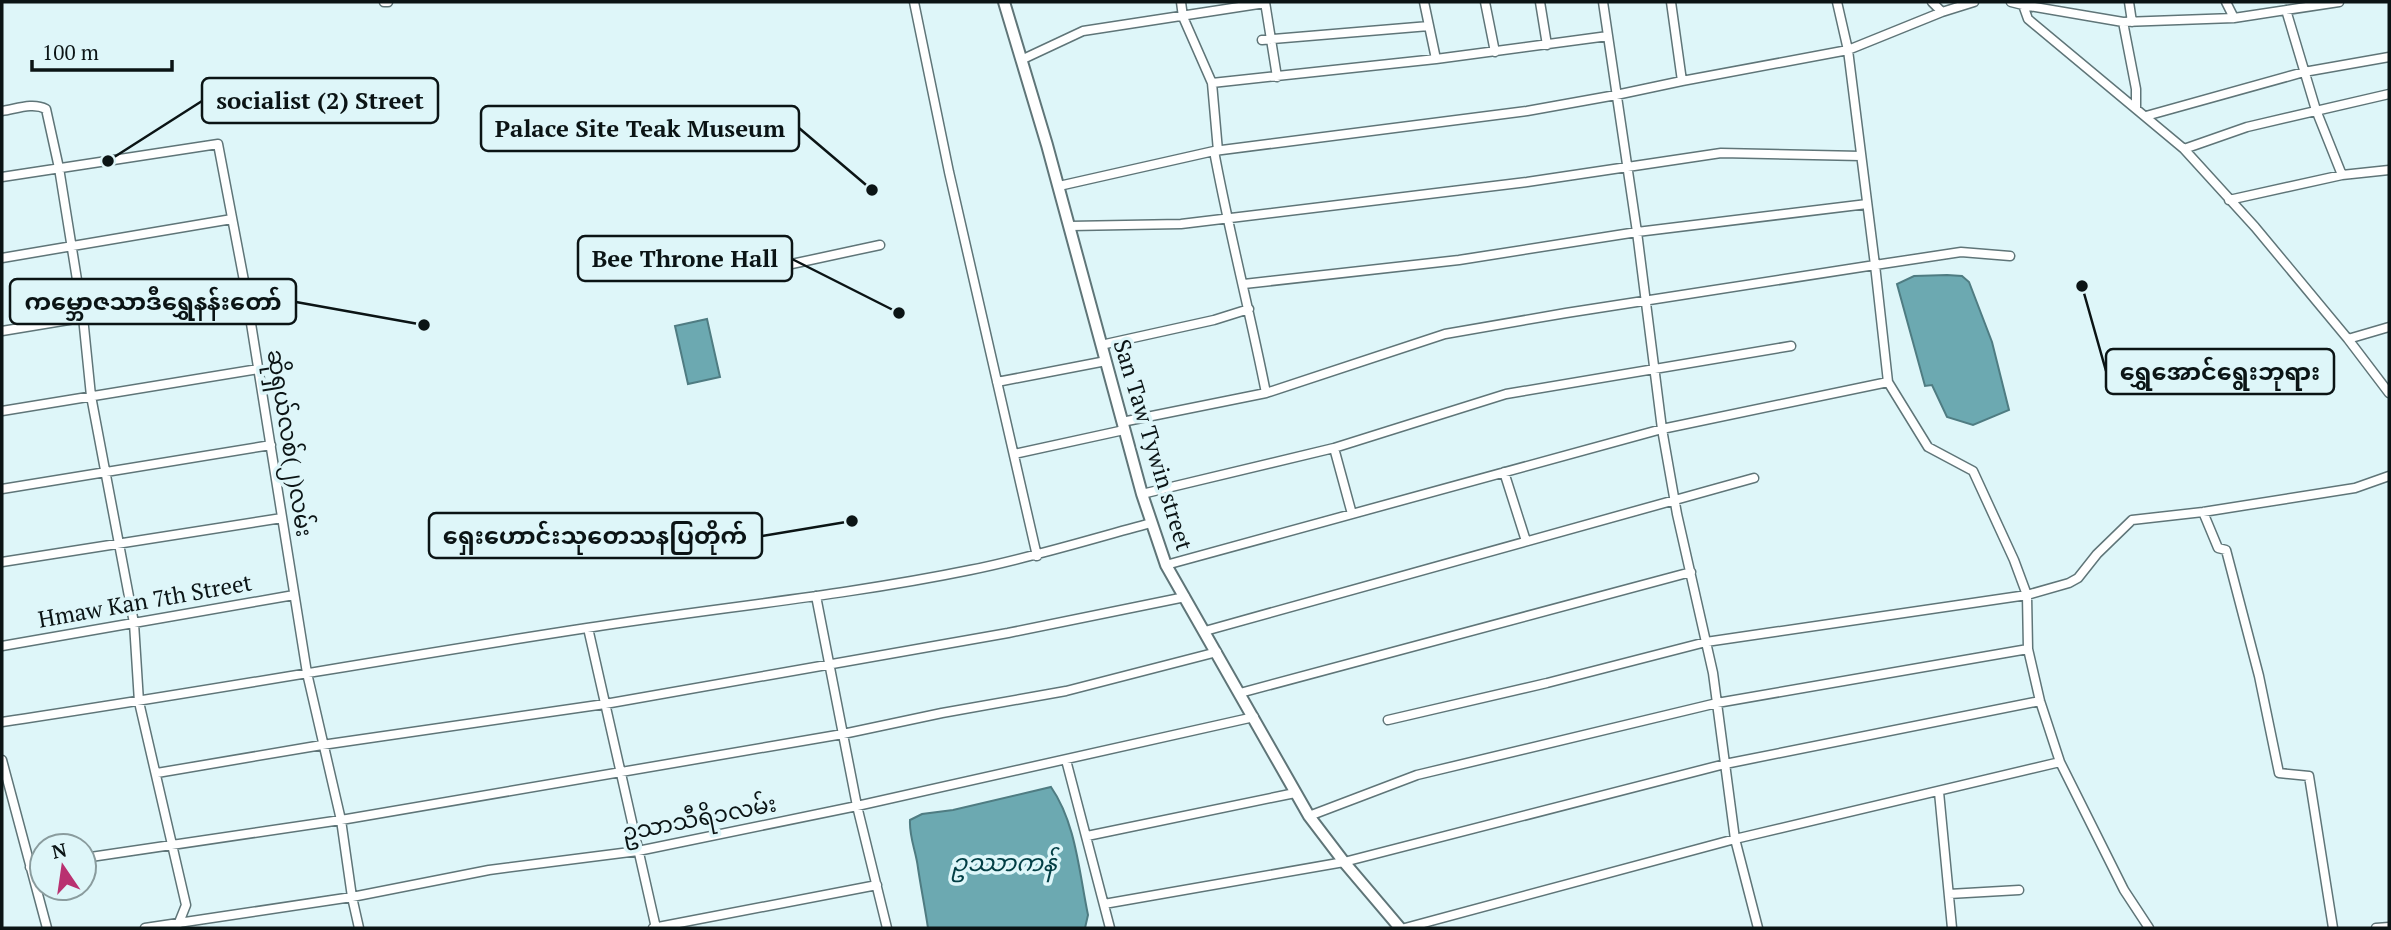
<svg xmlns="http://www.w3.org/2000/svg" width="2391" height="930" font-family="'PT Serif','Noto Sans Myanmar',serif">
  <rect width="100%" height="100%" fill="#def6f9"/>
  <path fill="#6ca9b1" stroke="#4f7c82" stroke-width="2" d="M1947 275 1962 276 1969 282 1992 342 2009 410 1973 425 1947 417 1932 385 1925 386 1897 284 1914 276Z
    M707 319 720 377 688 384 675 326Z
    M1051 787C1076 823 1079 872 1088 915L1085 928H928C925 908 921 888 918 868 916 851 909 837 910 820L922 814 953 810Z"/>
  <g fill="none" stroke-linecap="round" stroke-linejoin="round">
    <g stroke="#5f7578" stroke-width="11">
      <path id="minor" d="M384 2H388
        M914 2 949 172 1037 556
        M1181 2 1183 17 1212 83 1218 151
        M1265 2 1277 77
        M1424 2 1436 59
        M1485 2 1495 52
        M1540 2 1547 45
        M1603 2 1637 232 1662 429 1677 514 1713 673 1735 839 1758 928
        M1671 2 1682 81
        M1837 2 1848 50 1875 265 1961 252 2010 256
        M1932 2 1942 12 1974 2
        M2011 2 2023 5 2028 19 2184 149 2255 227 2348 339 2389 393
        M2129 2 2132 22
        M2226 2 2234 18
        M2023 5 2123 22 2234 18 2339 2
        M2286 10 2316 110 2342 175
        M2123 22 2136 89V108
        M1262 40 1429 26
        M1021 60 1083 31 1265 3
        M1212 83 1436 59 1608 36
        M2 111C16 109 33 102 46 109L59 168 83 317 91 396 134 623 139 702 186 905 178 925
        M2146 116 2304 72 2389 57
        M2184 149 2247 127 2389 94
        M1214 151C1229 232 1250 312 1266 393
        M2 177 218 144 245 286 307 673 341 820 352 897 359 928
        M1059 186 1214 151 1527 111 1616 95 1682 81 1848 50 1942 12
        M2229 200 2342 175 2389 170
        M1070 226 1181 224 1527 182 1721 153 1861 156
        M2 258 232 219
        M787 265 880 245
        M1244 284 1459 260 1637 232 1867 204
        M2 331 117 312 245 286
        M2348 339 2389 327
        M1101 345 1214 320 1249 309
        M997 382 1106 361
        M2 411 258 369
        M1122 422 1266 393 1445 334 1566 313 1875 265 1888 382 1928 447 1973 471 2014 560 2027 595 2028 649 2040 701 2060 762 2124 890 2149 928
        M1334 448 1352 514
        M1014 454 1124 430
        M1504 472 1526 541
        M2 489 271 445
        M1142 494 1334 448 1506 394 1791 346
        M2203 512 2218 548 2226 550 2259 676 2279 773 2309 776 2333 928
        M2 562 282 518
        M1166 565 1662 429 1888 382
        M816 596 857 806 887 928
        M588 628 656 928
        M1205 631 1754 478
        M2 646 294 595
        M1240 693 1691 572
        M1388 720 1547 683 1706 642 2027 595 2069 583 2078 578 2097 554 2132 520 2203 512 2355 488 2389 476
        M2 722C197 693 391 658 587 628 714 608 843 596 970 570 1031 558 1091 539 1151 523
        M2 760 47 928
        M1066 760 1110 928
        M157 773 322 745 605 704 1008 633 1185 597
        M1939 792 1952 928
        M1309 816 1417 775 1717 703 2028 649
        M1087 836 1295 793
        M84 858 341 820 843 734 942 713 1066 691 1217 652
        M30 867 42 865
        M1949 894 2019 890
        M1104 904 1344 862 1725 764 2040 701
        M145 928 352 897 489 870 638 851 857 806 1254 717
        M653 928 877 885
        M1405 928 1735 839 2060 762
        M2376 928 2389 927"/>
    </g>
    <g stroke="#5f7578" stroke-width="14">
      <path id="tertiary" d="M1004 2 1047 145 1142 494 1166 565 1309 816 1344 862 1400 928"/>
    </g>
    <use href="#minor" stroke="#fff" stroke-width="8"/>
    <use href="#tertiary" stroke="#fff" stroke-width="10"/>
  </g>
  <g text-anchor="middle" stroke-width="7" stroke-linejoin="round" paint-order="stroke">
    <g font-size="23" fill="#0b1415" stroke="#def6f9">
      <text transform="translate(290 443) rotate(81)" y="8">ဆိုရှယ်လစ်(၂)လမ်း</text>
      <text transform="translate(1153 445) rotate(73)" y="8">San Taw Tywin street</text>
      <text transform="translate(145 601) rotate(-10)" y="8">Hmaw Kan 7th Street</text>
      <text transform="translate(699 818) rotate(-11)" y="8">ဥသာသီရိ၁လမ်း</text>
    </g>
    <g font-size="24" font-style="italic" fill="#013e44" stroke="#def6f9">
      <text x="1004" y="871">ဥဿာကန်</text>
    </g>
  </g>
  <path fill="none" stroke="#0b1415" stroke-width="2.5" d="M108 161L202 101M872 190L799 128M899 313L792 259M424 325L296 302M2082 286L2106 371M852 521L762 536"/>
  <g fill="#0b1415" stroke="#def6f9" stroke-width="2.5">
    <circle cx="108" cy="161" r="7"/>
    <circle cx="872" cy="190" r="7"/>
    <circle cx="899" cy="313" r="7"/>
    <circle cx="424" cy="325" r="7"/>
    <circle cx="2082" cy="286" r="7"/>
    <circle cx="852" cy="521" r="7"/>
  </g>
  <g fill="#def6f9" stroke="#0b1415" stroke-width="2.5">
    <rect x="202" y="78" width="236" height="45" rx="7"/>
    <rect x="481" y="106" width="318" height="45" rx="7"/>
    <rect x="578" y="236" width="214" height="45" rx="7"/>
    <rect x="10" y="279" width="286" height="45" rx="7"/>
    <rect x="2106" y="349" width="228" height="45" rx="7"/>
    <rect x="429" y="513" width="333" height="45" rx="7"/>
  </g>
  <g font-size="24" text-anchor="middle" font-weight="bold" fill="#0b1415">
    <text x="320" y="109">socialist (2) Street</text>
    <text x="640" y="137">Palace Site Teak Museum</text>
    <text x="685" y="267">Bee Throne Hall</text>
    <text x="153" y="310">ကမ္ဘောဇသာဒီရွှေနန်းတော်</text>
    <text x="2220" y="380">ရွှေအောင်ရွေးဘုရား</text>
    <text x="595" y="544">ရှေးဟောင်းသုတေသနပြတိုက်</text>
  </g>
  <rect width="2391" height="930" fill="none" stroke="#0b1415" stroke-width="7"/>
  <g transform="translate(63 867) rotate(347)"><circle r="33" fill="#def6f9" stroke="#8a9c9e" stroke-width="2"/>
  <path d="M0-5L12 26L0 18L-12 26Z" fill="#b93170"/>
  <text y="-10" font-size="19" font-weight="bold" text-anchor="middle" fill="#0b1415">N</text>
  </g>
  <path d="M32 60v10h140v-10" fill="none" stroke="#0b1415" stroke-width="3.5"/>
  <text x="42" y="60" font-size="21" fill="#0b1415" stroke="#def6f9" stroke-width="5" paint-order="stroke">100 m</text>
</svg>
